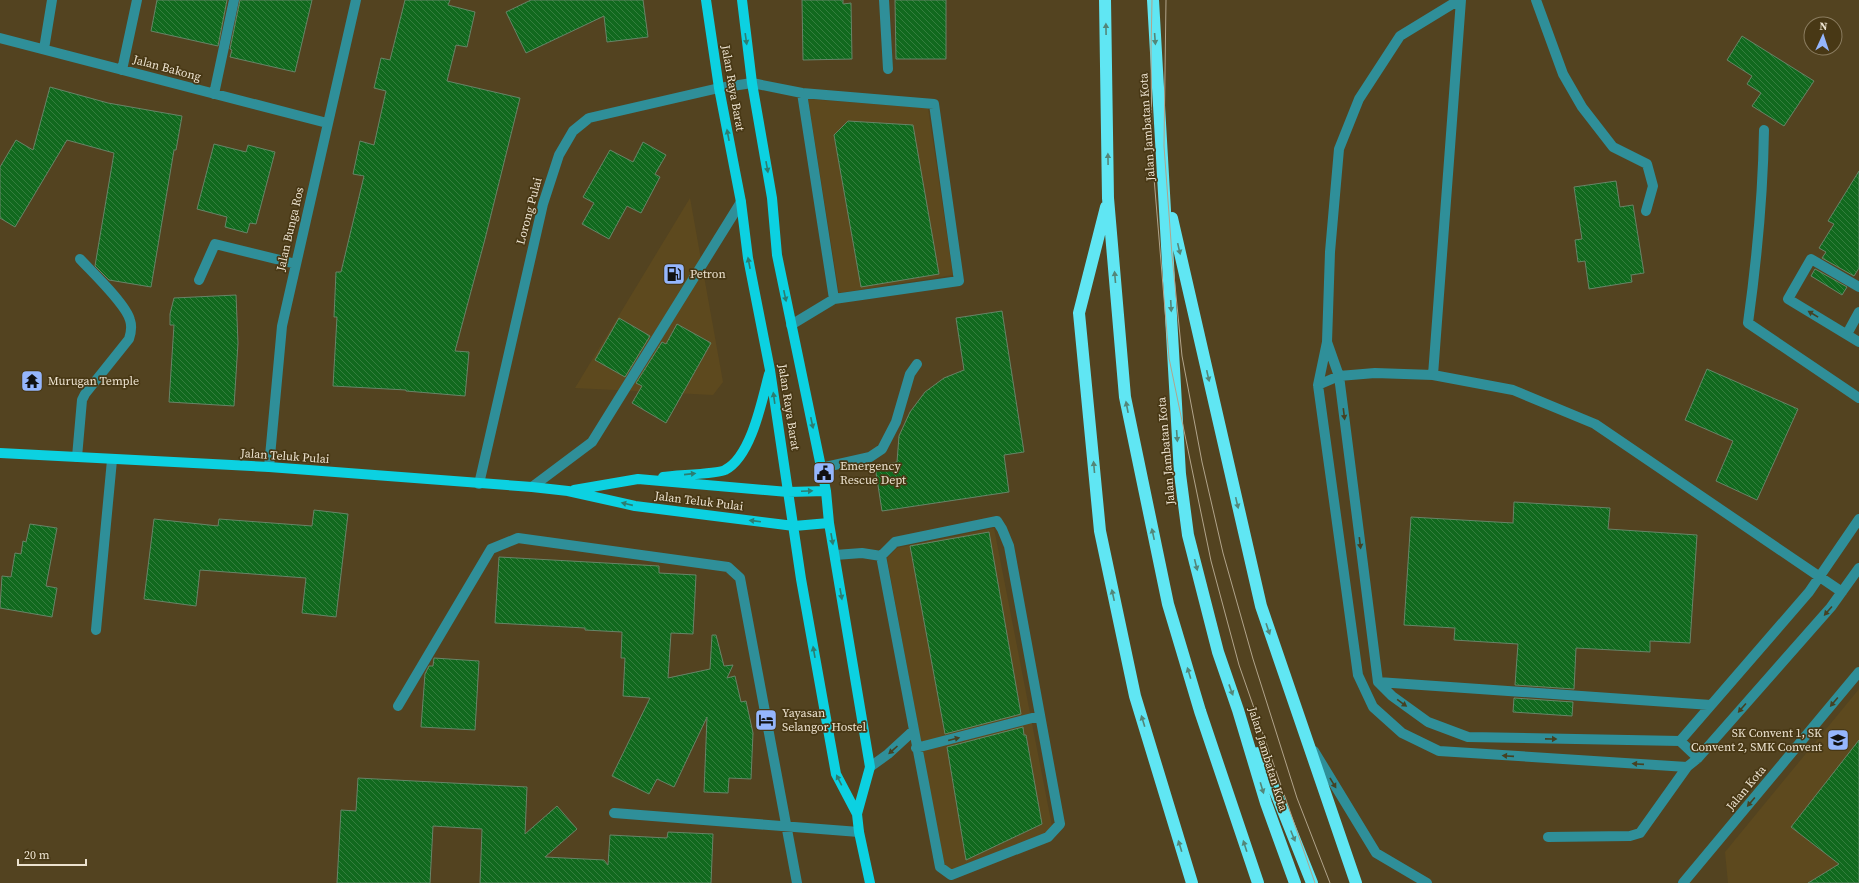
<svg xmlns="http://www.w3.org/2000/svg" width="1859" height="883" font-family="'Source Serif 4',serif">
  <defs>
    <pattern id="building-back-hatch" width="6" height="6" patternUnits="userSpaceOnUse"><rect width="6" height="6" fill="#11691e"/><path d="M-1 5l2 2M0 0l6 6M5-1l2 2" fill="none" stroke="#347e3e"/></pattern>
  </defs>
  <rect width="100%" height="100%" fill="#534320"/>
  <path fill="#5d491e" d="M808 99 928 108 953 275 839 293Z
    M690 198 723 382 713 395 575 388Z
    M994 528 1052 826 1045 833 951 870 943 863 887 558 897 548Z
    M1859 689V883H1728L1725 852Z"/>
  <path fill="url(#building-back-hatch)" stroke="#678467" d="M157 0H227L218 46 151 31Z
    M240 0H312L295 72 230 57 232 50 230 49Z
    M405 0H450L448 5 475 12 467 47 456 45 447 81 520 98 485 239 455 351 469 352 465 396 406 391V390L333 386 337 317H334L336 272H341L364 176 353 174 360 141 374 145 386 91 374 88 381 58 390 60Z
    M531 0H643L648 37 607 42 604 16 526 53 506 12Z
    M802 0H843V4L851 3 852 59 803 60Z
    M895 0H946V59H896Z
    M1742 36 1814 81 1784 126 1752 106 1761 93 1747 84 1752 76 1727 60Z
    M50 87 108 103 182 116 176 150H174L151 287 109 280 95 266 114 153 67 140 15 227 0 218V167L16 140 33 150Z
    M848 121 913 125 939 274 861 287 834 135Z
    M643 142 666 155 655 174 660 177 641 213 627 206 609 239 582 224 594 203 583 197 610 150 633 162Z
    M214 144 246 152 248 145 275 152 256 224 250 223 247 233 225 227 227 217 197 209Z
    M1859 171V268L1854 276 1822 258 1826 252 1819 248 1834 224 1828 221Z
    M1616 181 1620 207 1633 205 1644 273 1631 275 1632 282 1589 289 1585 261 1578 262 1575 240 1582 239 1574 187Z
    M1815 269 1847 287 1842 295 1811 276Z
    M236 295 238 343 234 406 169 402 174 325H170V314L174 298Z
    M1002 311 1024 452 1004 455 1009 492 882 511 875 466 897 462 899 436 910 412 925 392 944 378 964 370 956 318Z
    M619 318 650 336 625 377 595 360Z
    M677 324 711 343 666 423 632 403 642 386 636 383 662 342 666 344Z
    M1707 369 1798 409 1757 500 1716 481 1733 441 1685 420Z
    M1514 502 1610 508 1608 529 1697 535 1690 643 1650 641V652L1576 648 1574 689 1515 685 1518 644 1454 640 1455 628 1404 625 1411 517 1513 523Z
    M314 510 348 514 336 617 302 613 306 578 200 570 196 606 144 599 154 519 218 526 219 519 312 526Z
    M30 524 57 528 46 586 57 588 52 617 0 608 2 576 11 577 15 553 21 554 23 541 26 542Z
    M989 532 1021 714 945 734 910 546Z
    M499 557 659 566V573L696 575 693 634 671 633 668 678 710 669 712 635H716L724 666 733 665 727 678 735 676 741 702 746 701 753 733 751 779 729 778 728 793 704 792 707 717 674 787 657 779 649 794 612 776 650 698 623 696 625 658H621L622 632 585 630V628L495 623Z
    M434 658 479 661 475 730 421 727 425 674 429 666H433Z
    M1514 698 1573 702 1572 716 1513 712Z
    M1023 727 1024 735H1026L1042 824 966 860 947 747Z
    M1859 740V883H1808L1839 864 1791 827Z
    M358 778 527 787 525 834 557 806 577 829 545 857 604 860 608 865 610 835 667 838 668 832 713 834 711 883H480L482 829 433 826 430 883H337L341 810 356 811Z"/>
  <g fill="none" stroke-linecap="round" stroke-linejoin="round">
    <path stroke="#2f8f99" stroke-width="10" d="M884 0 888 69
      M1459 0 1400 36 1359 99 1339 149 1330 252 1327 342 1318 385 1358 675 1373 707 1402 733 1439 751 1687 767 1698 758 1831 607 1859 568
      M1536 0 1563 74 1582 107 1613 147 1647 164 1653 186 1646 211
      M0 38 327 123
      M44 49 52 0
      M122 70 137 0
      M802 93 834 299
      M214 94 234 0
      M1764 130C1763 195 1757 258 1748 323L1859 398
      M199 280 215 244 296 264
      M1859 287 1811 259 1788 299 1859 342
      M1847 334 1859 312
      M1327 342 1339 376 1378 682 1392 696 1428 722 1468 737 1680 741 1809 592 1859 519
      M1433 375 1461 0
      M1318 385 1339 376 1375 373 1433 375 1513 390 1595 424 1842 592
      M77 457 82 400 85 394 129 339C131 333 132 326 130 320 126 304 92 272 80 259
      M269 467 282 326 356 0
      M821 468 870 457 882 449 896 422 910 374 917 364
      M479 484 543 204 559 155 573 131 589 118 719 88 752 83 802 93 934 104 959 281 834 299 791 325
      M532 487 592 442 741 202
      M997 521 1002 529 1009 546 1060 824 1048 837 951 875 940 867 881 556 895 542Z
      M835 555 862 553 881 556
      M96 630 112 460
      M1378 682 1711 705
      M398 706 491 549 518 538 728 567 740 578 797 883
      M1680 741 1698 758
      M916 748 1040 716
      M1314 751 1376 853 1427 883
      M870 767 888 754 913 731
      M614 813 859 832
      M1548 837 1630 836 1640 833 1687 767
      M1683 883 1859 672"/>
    <path stroke="#0cd1e1" stroke-width="10" d="M706 0 719 88 741 202 748 258 770 370 801 579 836 774 857 814 859 832 870 883
      M742 0 752 83 772 198 777 255 826 491 829 523 870 767 857 814
      M0 453 269 467 532 487 568 491 635 506 794 526 829 523
      M663 477C674 475 718 474 725 470 751 457 762 401 769 374
      M574 490 638 479 788 492 826 491"/>
    <path stroke="#60e6f3" stroke-width="12" d="M1105 0 1108 198 1125 397 1168 604 1200 711 1258 883
      M1153 0 1180 474 1188 535 1218 652 1238 710 1266 803 1295 883
      M1106 207 1079 313 1100 531 1135 696 1192 883
      M1172 218 1261 606 1356 883
      M1258 753 1278 798 1312 883"/>
    <path stroke="#b1a48b" stroke-width="1" d="M1152 0 1151 51 1152 154 1169 358 1211 561 1239 665 1315 883
      M1166 0 1164 146 1172 255 1182 356 1202 462 1223 553 1253 659 1297 798 1330 883"/>
  </g>
  <defs><path id="oneway-solid" d="M-6-.8H1V-3.2L6.5 0L1 3.2V.8H-6Z"/></defs>
  <g fill="#538679">
    <use href="#oneway-solid" transform="translate(1106 29) rotate(-91)"/>
    <use href="#oneway-solid" transform="translate(1155 39) rotate(86)"/>
    <use href="#oneway-solid" transform="translate(1108 159) rotate(-91)"/>
    <use href="#oneway-solid" transform="translate(1179 249) rotate(77)"/>
    <use href="#oneway-solid" transform="translate(1115 277) rotate(-95)"/>
    <use href="#oneway-solid" transform="translate(1171 306) rotate(87)"/>
    <use href="#oneway-solid" transform="translate(1208 376) rotate(77)"/>
    <use href="#oneway-solid" transform="translate(1127 407) rotate(-101)"/>
    <use href="#oneway-solid" transform="translate(1177 436) rotate(86)"/>
    <use href="#oneway-solid" transform="translate(1094 467) rotate(-95)"/>
    <use href="#oneway-solid" transform="translate(1237 503) rotate(77)"/>
    <use href="#oneway-solid" transform="translate(1153 534) rotate(-102)"/>
    <use href="#oneway-solid" transform="translate(1196 565) rotate(76)"/>
    <use href="#oneway-solid" transform="translate(1113 595) rotate(-102)"/>
    <use href="#oneway-solid" transform="translate(1268 629) rotate(71)"/>
    <use href="#oneway-solid" transform="translate(1189 673) rotate(-107)"/>
    <use href="#oneway-solid" transform="translate(1231 690) rotate(70)"/>
    <use href="#oneway-solid" transform="translate(1143 721) rotate(-107)"/>
    <use href="#oneway-solid" transform="translate(1262 788) rotate(73)"/>
    <use href="#oneway-solid" transform="translate(1293 836) rotate(68)"/>
    <use href="#oneway-solid" transform="translate(1180 846) rotate(-107)"/>
    <use href="#oneway-solid" transform="translate(1245 846) rotate(-108)"/>
  </g>
  <g fill="#2d7d71">
    <use href="#oneway-solid" transform="translate(746 39) rotate(82)"/>
    <use href="#oneway-solid" transform="translate(728 135) rotate(-101)"/>
    <use href="#oneway-solid" transform="translate(767 167) rotate(80)"/>
    <use href="#oneway-solid" transform="translate(749 263) rotate(-101)"/>
    <use href="#oneway-solid" transform="translate(785 296) rotate(78)"/>
    <use href="#oneway-solid" transform="translate(774 398) rotate(-98)"/>
    <use href="#oneway-solid" transform="translate(812 423) rotate(78)"/>
    <use href="#oneway-solid" transform="translate(690 474) rotate(-6)"/>
    <use href="#oneway-solid" transform="translate(807 491) rotate(-2)"/>
    <use href="#oneway-solid" transform="translate(627 504) rotate(-167)"/>
    <use href="#oneway-solid" transform="translate(755 521) rotate(-173)"/>
    <use href="#oneway-solid" transform="translate(832 539) rotate(80)"/>
    <use href="#oneway-solid" transform="translate(841 594) rotate(80)"/>
    <use href="#oneway-solid" transform="translate(814 652) rotate(-100)"/>
    <use href="#oneway-solid" transform="translate(839 780) rotate(-117)"/>
  </g>
  <g fill="#464122">
    <use href="#oneway-solid" transform="translate(1813 314) rotate(-149)"/>
    <use href="#oneway-solid" transform="translate(1344 414) rotate(83)"/>
    <use href="#oneway-solid" transform="translate(1360 543) rotate(83)"/>
    <use href="#oneway-solid" transform="translate(1828 611) rotate(131)"/>
    <use href="#oneway-solid" transform="translate(1834 702) rotate(130)"/>
    <use href="#oneway-solid" transform="translate(1402 703) rotate(36)"/>
    <use href="#oneway-solid" transform="translate(1742 708) rotate(131)"/>
    <use href="#oneway-solid" transform="translate(954 739) rotate(-14)"/>
    <use href="#oneway-solid" transform="translate(1551 739) rotate(1)"/>
    <use href="#oneway-solid" transform="translate(893 750) rotate(138)"/>
    <use href="#oneway-solid" transform="translate(1508 756) rotate(-176)"/>
    <use href="#oneway-solid" transform="translate(1638 764) rotate(-176)"/>
    <use href="#oneway-solid" transform="translate(1333 783) rotate(59)"/>
    <use href="#oneway-solid" transform="translate(1751 802) rotate(130)"/>
  </g>
  <defs>
    <g id="fuel-square" transform="scale(1.15)"><rect x="-9" y="-9" width="18" height="18" rx="4" fill="#95b6fd" stroke="#483815"/><path d="M-5.5-6h7V0h2V4h1.3V-2.5L3-4.5l.8-.8L6-3V5H2.5V1h-1V6h-7ZM-4.2-4.7v3.2H.2V-4.7Z" fill="#111"/></g>
    <g id="temple-square" transform="scale(1.15)"><rect x="-9" y="-9" width="18" height="18" rx="4" fill="#95b6fd" stroke="#483815"/><path d="M0-6L5-2H3V0L6.5 2.5H4V6H1.5V3h-3V6H-4V2.5H-6.5L-3 0V-2H-5Z" fill="#111"/></g>
    <g id="civic-square" transform="scale(1.15)"><rect x="-9" y="-9" width="18" height="18" rx="4" fill="#95b6fd" stroke="#483815"/><path d="M-.6-6.5H3V-4.5H.6V-3L4-1V1h2V6H-6V1h2V-1L-.6-3ZM-1.2 2.5V6h2.4V2.5Z" fill="#111"/></g>
    <g id="hotel-square" transform="scale(1.15)"><rect x="-9" y="-9" width="18" height="18" rx="4" fill="#95b6fd" stroke="#483815"/><path d="M-6-4.5h1.5V1H6V5H4.5V3h-9V5H-6ZM-4 0a1.8 1.8 0 1 1 3.6 0ZM.5 0V-2.5h3Q6-2.5 6 0Z" fill="#111"/></g>
    <g id="school-square" transform="scale(1.15)"><rect x="-9" y="-9" width="18" height="18" rx="4" fill="#95b6fd" stroke="#483815"/><path d="M0-5L7-2L0 1L-7-2ZM-4 1L0 2.5L4 1V4Q0 6-4 4Z" fill="#111"/></g>
  </defs>
  <g fill-rule="evenodd">
    <use href="#fuel-square" x="674" y="274"/>
    <use href="#temple-square" x="32" y="381"/>
    <use href="#civic-square" x="824" y="473"/>
    <use href="#hotel-square" x="766" y="720"/>
    <use href="#school-square" x="1838" y="740"/>
  </g>
  <g text-anchor="middle" stroke-width="3.5" stroke-linejoin="round" paint-order="stroke">
    <g font-size="12" fill="#ece2cf" stroke="#483815">
      <text transform="translate(167 68) rotate(15)" y="4">Jalan Bakong</text>
      <text transform="translate(733 88) rotate(80)" y="4">Jalan Raya Barat</text>
      <text transform="translate(1147 127) rotate(-94)" y="4">Jalan Jambatan Kota</text>
      <text transform="translate(529 211) rotate(-75)" y="4">Lorong Pulai</text>
      <text transform="translate(290 229) rotate(-77)" y="4">Jalan Bunga Ros</text>
      <text transform="translate(789 407) rotate(81)" y="4">Jalan Raya Barat</text>
      <text transform="translate(1166 451) rotate(-95)" y="4">Jalan Jambatan Kota</text>
      <text transform="translate(285 456) rotate(4)" y="4">Jalan Teluk Pulai</text>
      <text transform="translate(699 501) rotate(7)" y="4">Jalan Teluk Pulai</text>
      <text transform="translate(1268 759) rotate(73)" y="4">Jalan Jambatan Kota</text>
      <text transform="translate(1746 788) rotate(-50)" y="4">Jalan Kota</text>
    </g>
    <g font-size="12" fill="#ece2cf" stroke="#483815" text-anchor="start">
      <text x="690" y="278">Petron</text>
      <text x="48" y="385">Murugan Temple</text>
      <text x="840" y="470">Emergency<tspan x="840" dy="14">Rescue Dept</tspan></text>
      <text x="782" y="717">Yayasan<tspan x="782" dy="14">Selangor Hostel</tspan></text>
      <text x="1822" y="737" text-anchor="end">SK Convent 1, SK<tspan x="1822" dy="14">Convent 2, SMK Convent</tspan></text>
    </g>
  </g>
  <g transform="translate(1823 36) rotate(3)"><circle r="19" fill="#483815" stroke="#8a7c5f"/>
  <path d="M0-3L7 15L0 10L-7 15Z" fill="#95b6fd"/>
  <text y="-6" font-size="11" font-weight="bold" text-anchor="middle" fill="#ece2cf">N</text>
  </g>
  <path d="M18 859v6h68v-6" fill="none" stroke="#ece2cf" stroke-width="2"/>
  <text x="24" y="859" font-size="12" fill="#ece2cf" stroke="#483815" stroke-width="3" paint-order="stroke">20 m</text>
</svg>
